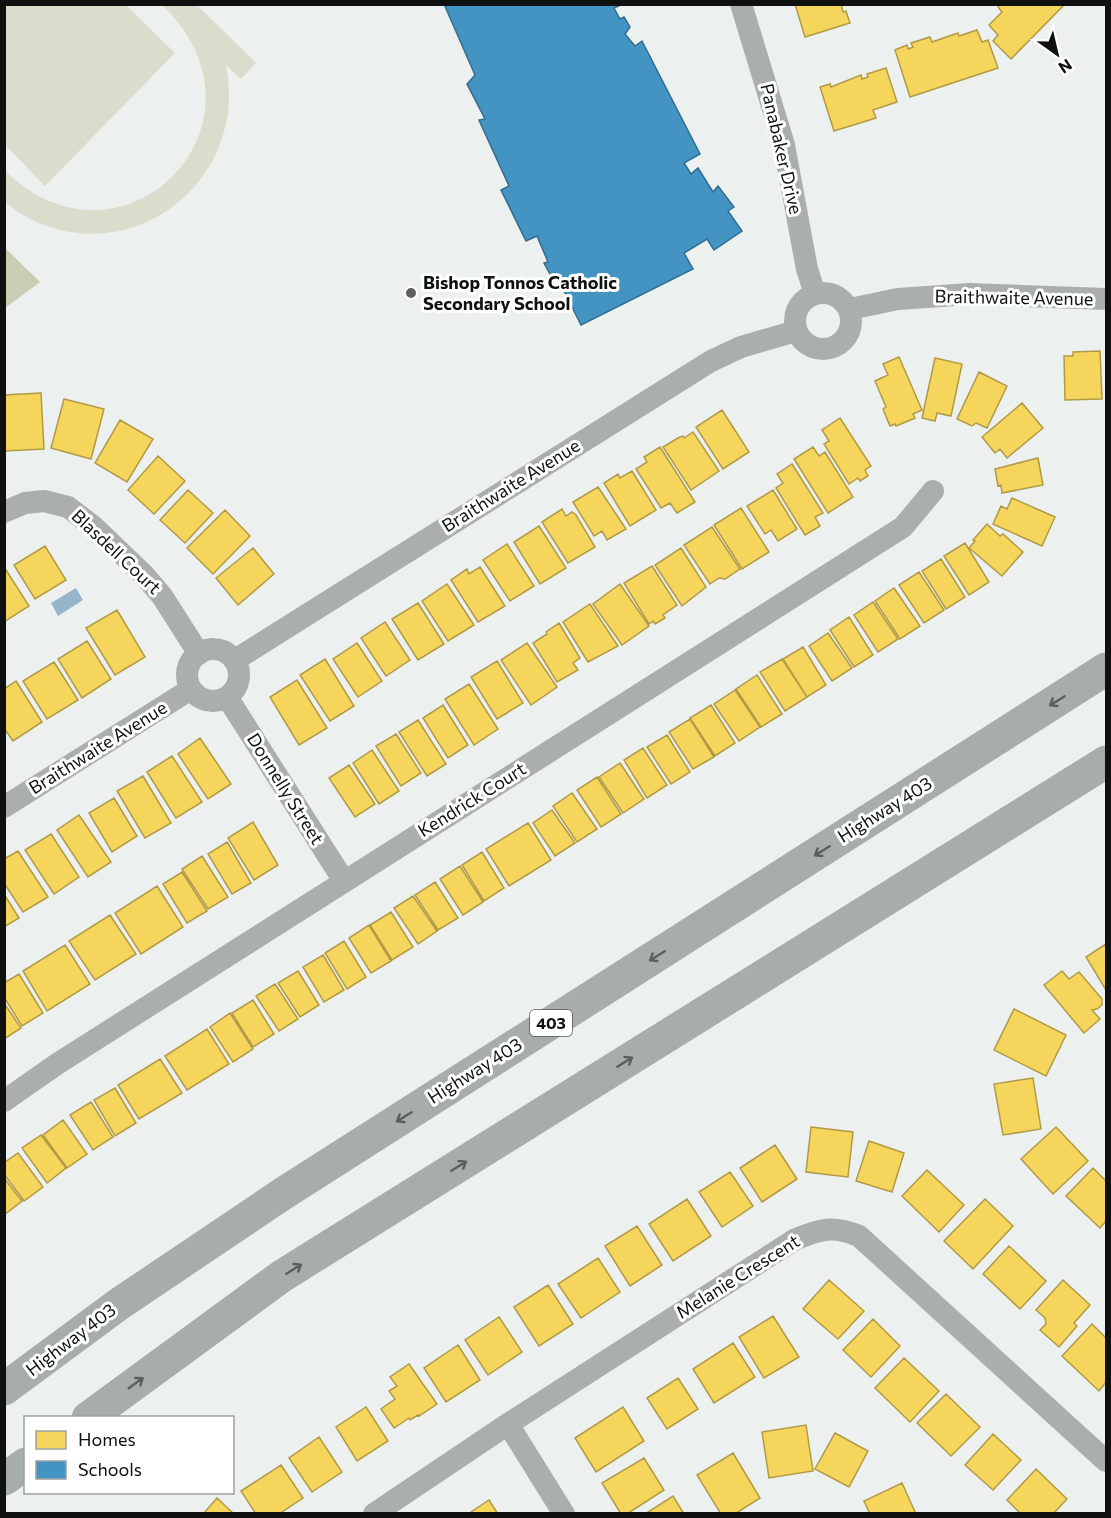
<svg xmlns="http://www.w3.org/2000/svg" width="1111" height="1518" font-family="Commissioner,sans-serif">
  <rect width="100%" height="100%" fill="#ecf0ee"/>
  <path fill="#d9decc" d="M4 5H126L175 53 45 186 5 145Z
    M162 5H197L256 63 241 79 226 65C248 172 147 263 44 225 30 220 16 211 5 202V171C124 286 284 122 162 5Z"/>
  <path fill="#c7ceb4" d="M4 247 40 282 5 308H4Z"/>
  <path fill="#97b5ca" d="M76 588 83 600 58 616 51 603Z"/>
  <path fill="#f6d55c" stroke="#b19a46" stroke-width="1.5" d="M795 4H841L843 12 846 11 850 23 805 37Z
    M1000 4H1065L1011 59 993 41 998 35 989 25 1002 12 998 7Z
    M977 30 982 42 988 40 998 68 910 97 895 50 907 45 908 49 913 47 911 43 930 37 932 42 958 33 959 36Z
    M886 68 897 102 873 110 876 118 834 131 820 87 830 84 831 87 861 75 862 79 868 77 867 74Z
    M1100 351 1102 399 1065 400 1064 356H1073V352Z
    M899 357 922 410 913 414 915 418 896 426 895 424 890 426 883 409 886 407 875 381 888 375 883 364Z
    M935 358 962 364 951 416 937 413 935 421 922 418Z
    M979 372 1007 386 987 428 976 423 972 426 957 419Z
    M41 393 44 449 4 451V395Z
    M64 399 104 409 91 459 51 448Z
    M1022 403 1043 428 1007 458 1000 449 995 453 982 437Z
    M722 410 749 452 723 469 696 427Z
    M840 418 871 466 865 470 868 476 860 481 858 478 849 484 824 444 829 441 822 430Z
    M120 420 153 439 127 482 95 463Z
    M693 432 719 471 691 490 663 447 678 438 683 436 684 438Z
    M660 447 695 502 677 513 670 503 661 508 636 469 647 462 644 457Z
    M813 447 819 456 825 452 853 497 828 513 794 459Z
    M158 456 185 481 154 514 128 490Z
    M1038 458 1043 485 1002 493 1001 485 998 486 995 469Z
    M792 464 823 513 815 517 820 526 805 535 776 488 783 483 777 474Z
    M632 471 656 510 630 526 604 483 618 474 620 478Z
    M598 487 626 529 607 540 602 531 594 536 573 502Z
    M188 490 213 513 185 543 160 520Z
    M773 490 797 529 778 541 771 530 765 534 747 506Z
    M1012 498 1055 517 1042 546 993 524 1001 506 1007 509Z
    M741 508 769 552 742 569 714 525Z
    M562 509 566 516 572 512 576 515 595 547 568 563 542 522Z
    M225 510 250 536 213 574 187 548Z
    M987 524 1000 536 1003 534 1023 552 1002 576 969 548 975 541 973 540Z
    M539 526 566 568 540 584 514 542Z
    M712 527 740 569 725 579 719 578 710 584 684 545Z
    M965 543 989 582 969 595 944 556Z
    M507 544 534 586 510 601 483 560Z
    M45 546 66 580 35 599 14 565Z
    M253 548 274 574 238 605 216 578Z
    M681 548 706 587 682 606 655 565Z
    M941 559 965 597 946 609 922 571Z
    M652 566 677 605 663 615 665 618 655 624 653 621 649 624 624 583Z
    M480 567 505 606 478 622 451 580 467 569 469 574Z
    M6 570 29 606 4 622V571Z
    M919 572 944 610 924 623 899 585Z
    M447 584 474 625 448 641 422 601Z
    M620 584 649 626 622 645 593 604Z
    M894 588 920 626 900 639 875 601Z
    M873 602 898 639 878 652 854 615Z
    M418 603 444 644 418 660 392 619Z
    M590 604 618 646 588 662 563 622Z
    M117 610 145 657 115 675 86 628Z
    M849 617 873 655 854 667 830 630Z
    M385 622 410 660 386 676 361 638Z
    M559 623 580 658 573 663 578 670 557 682 533 643 547 634 546 632Z
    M828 633 852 668 832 681 809 646Z
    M87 641 111 679 82 698 58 659Z
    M357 643 382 681 358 697 333 659Z
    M527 643 557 687 531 705 501 660Z
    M803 647 826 685 807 697 783 659Z
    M325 659 354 706 330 721 300 675Z
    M782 659 807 697 785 711 760 672Z
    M497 661 523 703 497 719 471 677Z
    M54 662 78 700 47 719 23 681Z
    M757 675 782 714 761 727 736 689Z
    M297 680 327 728 299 745 270 697Z
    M16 681 42 722 13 741 4 728V689Z
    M469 684 498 729 474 745 445 699Z
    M735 690 760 727 739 741 714 704Z
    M443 705 468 745 448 758 423 718Z
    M711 705 735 743 715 756 690 718Z
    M690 719 714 757 693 769 669 732Z
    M418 720 446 764 427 776 399 732Z
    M396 734 421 773 401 786 376 746Z
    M667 735 690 772 671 784 647 747Z
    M200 738 231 784 208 799 178 754Z
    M643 748 667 785 647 798 624 760Z
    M372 750 399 791 379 804 353 763Z
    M172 756 202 802 176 818 147 772Z
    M620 763 644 799 623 813 599 777Z
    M349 765 375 804 355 817 329 778Z
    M143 776 171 823 145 838 117 791Z
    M597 777 621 814 601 827 577 790Z
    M572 793 597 829 577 842 553 806Z
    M114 798 137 836 112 852 89 813Z
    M552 810 575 843 555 856 533 823Z
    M79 815 111 862 88 877 57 830Z
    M253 822 278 865 254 880 228 838Z
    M528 823 551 860 509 886 486 849Z
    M51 834 79 877 54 894 25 850Z
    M227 842 251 883 232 894 208 854Z
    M18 851 48 897 23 912 4 883V859Z
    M482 852 504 888 484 901 462 865Z
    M202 856 228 897 208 909 182 869Z
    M460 866 483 902 463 915 440 879Z
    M182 872 207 911 187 923 163 884Z
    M435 882 458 918 438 930 415 895Z
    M157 886 183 927 141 954 115 913Z
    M4 894 19 918 4 927Z
    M413 896 437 931 418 944 394 908Z
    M391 912 413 947 392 960 370 925Z
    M110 915 136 954 95 980 69 941Z
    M369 925 391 961 371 973 349 938Z
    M344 941 366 977 347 989 325 953Z
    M1106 944V990L1086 957Z
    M65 945 90 984 47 1011 23 971Z
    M323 955 344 990 324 1002 303 967Z
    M298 971 319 1005 300 1017 278 983Z
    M1062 971 1069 979 1079 972 1102 999V1005L1097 1009 1092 1010 1100 1019 1084 1033 1044 985Z
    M19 974 43 1013 22 1026 4 997V983Z
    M275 984 298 1019 279 1031 256 996Z
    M253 1000 274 1034 253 1047 232 1013Z
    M4 1003 21 1028 4 1039Z
    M1014 1009 1066 1035 1046 1076 994 1050Z
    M230 1013 253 1049 233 1062 210 1027Z
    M207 1029 229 1064 187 1090 165 1056Z
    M160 1059 182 1093 139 1119 118 1085Z
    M1033 1078 1041 1129 1003 1135 994 1084Z
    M115 1088 136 1123 115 1136 94 1100Z
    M91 1102 113 1137 93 1150 70 1115Z
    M63 1120 87 1154 67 1168 43 1135Z
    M811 1127 853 1132 848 1177 806 1172Z
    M1056 1127 1088 1161 1053 1194 1021 1159Z
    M41 1135 66 1168 47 1183 22 1148Z
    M869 1141 904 1153 892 1192 856 1181Z
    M775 1145 797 1179 762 1202 740 1168Z
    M18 1153 43 1187 24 1201 4 1174V1163Z
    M1093 1168 1106 1181V1221L1100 1228 1066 1196Z
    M927 1170 964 1205 939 1232 902 1196Z
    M730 1172 753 1206 722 1227 699 1192Z
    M4 1178 22 1201 4 1215Z
    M687 1199 711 1236 673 1261 649 1224Z
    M985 1199 1013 1226 973 1269 944 1241Z
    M637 1226 662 1265 630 1286 605 1246Z
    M1009 1246 1046 1281 1020 1309 983 1274Z
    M598 1258 620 1292 581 1318 558 1284Z
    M829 1280 864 1311 838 1339 803 1309Z
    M1063 1280 1090 1305 1074 1323 1077 1326 1059 1347 1040 1330 1046 1324 1045 1318 1036 1310Z
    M548 1285 573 1324 539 1346 514 1307Z
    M773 1316 799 1357 764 1378 739 1337Z
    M499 1317 522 1352 488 1375 465 1340Z
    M873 1319 900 1346 871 1377 843 1350Z
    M1092 1324 1106 1338V1382L1099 1391 1062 1356Z
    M733 1343 755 1377 714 1403 693 1369Z
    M458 1345 480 1380 446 1402 424 1368Z
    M904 1358 939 1391 910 1422 875 1388Z
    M409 1364 437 1404 419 1416 418 1415 410 1420 409 1418 394 1428 381 1409 395 1399 389 1391 397 1386 390 1377Z
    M678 1378 698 1409 667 1429 647 1398Z
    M946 1394 980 1427 951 1456 917 1423Z
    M366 1407 388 1441 357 1461 336 1427Z
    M623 1407 644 1441 596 1472 575 1438Z
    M806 1425 813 1471 769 1478 762 1432Z
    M835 1433 868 1451 849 1487 815 1469Z
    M993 1434 1021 1460 993 1490 965 1465Z
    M319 1437 342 1472 312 1492 289 1458Z
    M733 1453 760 1498 735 1514H721L697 1475Z
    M644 1458 664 1490 627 1514H621L602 1483Z
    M281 1465 303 1498 279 1514H256L241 1491Z
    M1036 1469 1067 1499 1053 1514H1021L1007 1500Z
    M902 1483 916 1514H870L864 1501Z
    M673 1496 684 1514H645Z
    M217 1498 234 1514H203Z
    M489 1500 498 1514H468Z"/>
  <path fill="#4393c3" stroke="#336c8e" stroke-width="1.5" d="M444 4H623L614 8 620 19 624 17 630 27 625 34 635 46 642 41 700 154 684 163 691 174 698 168 713 192 718 186 734 207 728 211 742 231 714 250 707 239 684 253 693 269 581 325 555 273 551 276 544 263 548 262 537 236 526 241 501 190 509 186 479 120 485 119 467 84 475 75Z"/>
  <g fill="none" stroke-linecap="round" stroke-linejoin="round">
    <path stroke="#abafac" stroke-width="22" d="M741 4 784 145 807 269 815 294
      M795 321a28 28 0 1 1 56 0a28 28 0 1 1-56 0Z
      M850 309 898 299 970 294 1106 299
      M4 512 25 503 44 501 68 507 94 527 144 575 162 596 199 654
      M187 675a26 26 0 1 1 52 0a26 26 0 1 1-52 0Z
      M235 660 711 361 741 347 796 331
      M227 697 344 881
      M4 807 191 689
      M4 1101 57 1064 903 527 933 491
      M508 1424 564 1514
      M374 1514 508 1424 794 1240C820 1229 833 1225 859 1236L1106 1461"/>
    <path stroke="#a7ada8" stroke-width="33" d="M4 1389 119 1304 284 1193 1106 669
      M88 1418 282 1276 1106 762
      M4 1479 26 1464"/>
  </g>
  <defs><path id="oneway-shaft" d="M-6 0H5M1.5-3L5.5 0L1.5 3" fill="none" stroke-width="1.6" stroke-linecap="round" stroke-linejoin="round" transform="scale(1.5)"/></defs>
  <g stroke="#5b5f5c">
    <use href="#oneway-shaft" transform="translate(1057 701) rotate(148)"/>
    <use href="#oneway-shaft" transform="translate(822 851) rotate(148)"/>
    <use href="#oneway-shaft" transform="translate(657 956) rotate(148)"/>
    <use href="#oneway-shaft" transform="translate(625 1062) rotate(-32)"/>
    <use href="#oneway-shaft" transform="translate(404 1117) rotate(148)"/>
    <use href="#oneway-shaft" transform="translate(459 1166) rotate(-32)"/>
    <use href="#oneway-shaft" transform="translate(294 1269) rotate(-32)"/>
    <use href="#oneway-shaft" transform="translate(136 1383) rotate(-36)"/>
  </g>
  <circle fill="#5c5f5e" stroke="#fff" stroke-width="2" cx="411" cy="293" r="6"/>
  <g text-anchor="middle" stroke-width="6" stroke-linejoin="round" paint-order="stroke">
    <rect fill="#fff" stroke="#575858" stroke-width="1.5" x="530" y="1010" width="42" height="26" rx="4.5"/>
    <g font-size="16" font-weight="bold" fill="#0f1111">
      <text x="551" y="1029">403</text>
    </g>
    <g font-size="18" fill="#0f1111" stroke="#fff">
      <text transform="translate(781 149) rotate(77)" y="6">Panabaker Drive</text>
      <text transform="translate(1014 298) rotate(1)" y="6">Braithwaite Avenue</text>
      <text transform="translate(511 486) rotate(-32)" y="6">Braithwaite Avenue</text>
      <text transform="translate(116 552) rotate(43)" y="6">Blasdell Court</text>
      <text transform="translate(98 748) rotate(-32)" y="6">Braithwaite Avenue</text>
      <text transform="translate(285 789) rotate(58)" y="6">Donnelly Street</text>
      <text transform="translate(472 800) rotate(-32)" y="6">Kendrick Court</text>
      <text transform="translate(885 810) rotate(-32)" y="6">Highway 403</text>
      <text transform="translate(475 1071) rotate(-32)" y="6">Highway 403</text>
      <text transform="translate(738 1277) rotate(-32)" y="6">Melanie Crescent</text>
      <text transform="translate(71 1340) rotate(-37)" y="6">Highway 403</text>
    </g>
    <g font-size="18" font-weight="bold" fill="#0f1111" stroke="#fff" text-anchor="start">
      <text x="423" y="289">Bishop Tonnos Catholic<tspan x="423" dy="21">Secondary School</tspan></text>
    </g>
  </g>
  <rect width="1111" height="1518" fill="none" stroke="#0f1111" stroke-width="12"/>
  <rect x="24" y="1416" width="210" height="78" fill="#ffffff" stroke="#9fa0a0" stroke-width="1.5"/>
  <rect x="36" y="1431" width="30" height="18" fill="#f6d55c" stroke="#9fa0a0" stroke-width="1.5"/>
  <text x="78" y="1446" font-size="18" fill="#0f1111">Homes</text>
  <rect x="36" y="1461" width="30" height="18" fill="#4393c3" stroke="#9fa0a0" stroke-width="1.5"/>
  <text x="78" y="1476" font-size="18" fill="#0f1111">Schools</text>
  <g transform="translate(1057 54) rotate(146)" stroke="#ffffff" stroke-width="4.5" paint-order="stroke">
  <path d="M0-4.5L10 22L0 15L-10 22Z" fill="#0f1111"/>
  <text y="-9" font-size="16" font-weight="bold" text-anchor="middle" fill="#0f1111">N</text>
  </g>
</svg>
